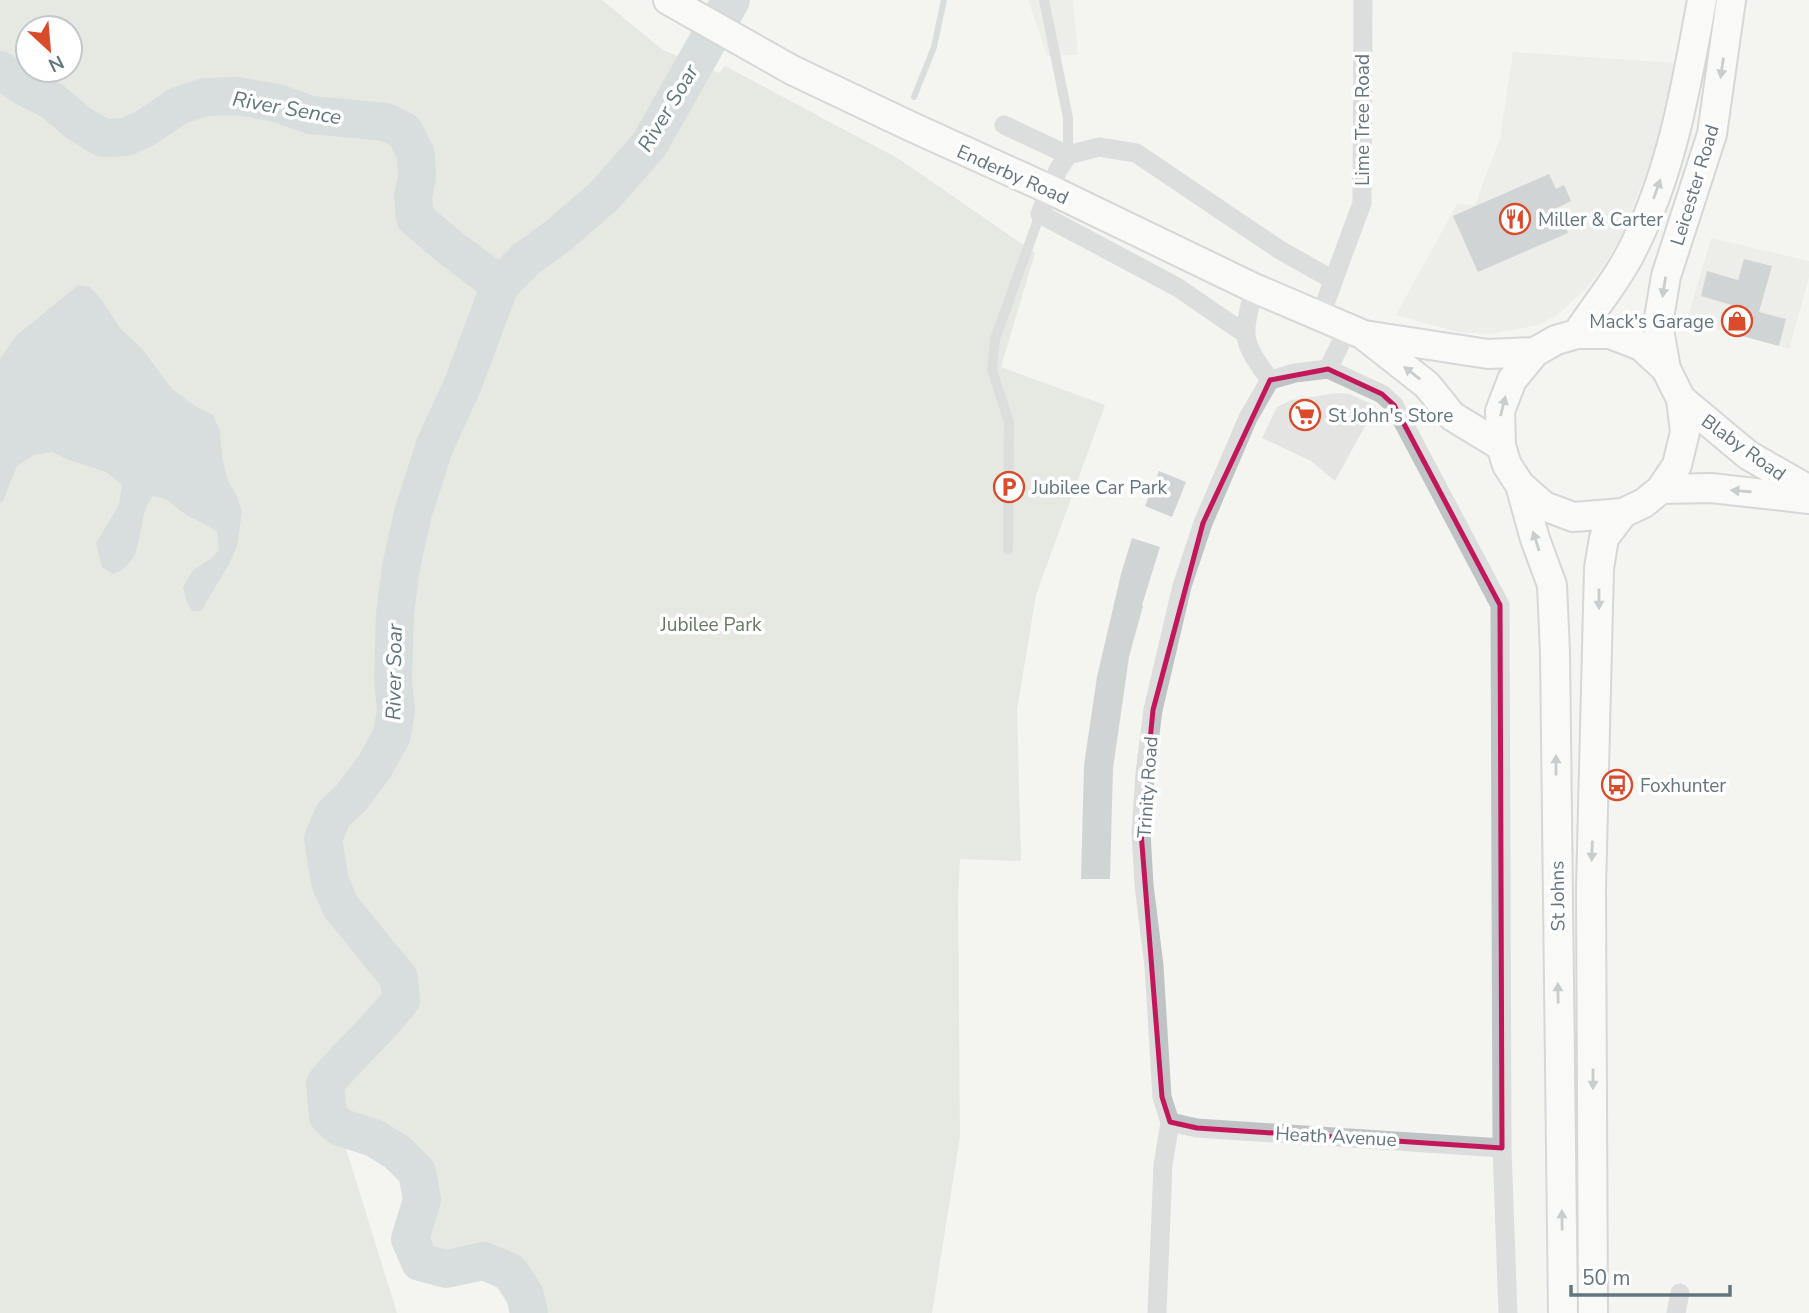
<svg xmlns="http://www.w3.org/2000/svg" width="1809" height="1313" font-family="'Nunito Sans',sans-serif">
  <rect width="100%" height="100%" fill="#f4f4f0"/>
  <path fill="#e4e5e3" d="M1028 0H1073L1078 55 1047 56Z
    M1513 52 1675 63 1671 86 1653 155 1623 232 1608 259 1586 289 1557 315 1539 325 1490 334 1458 332 1396 315 1457 204 1475 205 1500 138Z
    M1711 238 1809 261V278L1789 349 1687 321Z
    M1338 393 1349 394 1376 406 1335 481 1311 461 1262 438 1277 407 1291 400Z"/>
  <path fill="#d5dad1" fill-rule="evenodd" d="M0 0H602L663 50 719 73 725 66 899 159 1035 253 1001 367 1105 405 1036 595 1017 710 1021 861 960 859 958 899 960 1136 932 1313H529L525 1295 510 1272 484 1261 446 1269 420 1262C417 1255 410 1244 410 1237 411 1225 420 1213 422 1200 425 1155 373 1138 339 1126L397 1313H0ZM28 28H70V70H28Z"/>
  <path fill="#b7c2c6" d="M78 285 90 287 101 299 120 328 142 349 172 389 195 406 213 415 220 431 222 457 227 478 237 497 242 512 237 546 229 564 201 611H192L187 602 183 587 193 570 211 559 219 550 217 532C206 524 198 521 187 515 170 506 176 500 153 496 133 521 149 562 113 574L102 567 96 543 119 505 122 485 106 472 69 460 52 452 34 455 17 466 3 501 0 503V359L16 336Z"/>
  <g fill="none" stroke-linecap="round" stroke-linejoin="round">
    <path stroke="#b7c2c6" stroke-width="6" d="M914 97 934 47 944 0"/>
    <path stroke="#b7c2c6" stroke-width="38" d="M0 70 23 86 51 100 78 123 103 138 126 137 147 127 178 106 205 97 237 96 277 103 311 115 386 122 404 131 416 154 417 178 413 197 415 218 448 246 500 285
      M529 1313 525 1295 510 1272 484 1261 446 1269 420 1262 410 1239 422 1200 417 1172 397 1152 374 1138 340 1127 328 1116 325 1084C349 1054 378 1030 401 1000L399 978 341 907 330 882 323 839 333 815 351 798 375 766 392 735 396 710 393 681 395 614 401 567 413 513 435 445 463 384 500 285 526 259 559 235 604 196 649 145 731 0"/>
  </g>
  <path fill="#a6aeb2" d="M1549 174 1556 189 1564 185 1571 201 1557 208 1568 233 1478 272 1453 216Z
    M1744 259 1772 266 1759 312 1786 319 1779 346 1724 331 1732 305 1701 296 1707 271 1738 280Z
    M1159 471 1186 482 1172 517 1145 506Z
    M1132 538 1160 547 1142 605 1143 606 1129 657 1121 713 1113 768 1110 879H1081L1084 765 1097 677 1121 574Z"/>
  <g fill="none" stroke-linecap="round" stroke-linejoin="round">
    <g stroke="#afb5b8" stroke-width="32">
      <path id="secondary" d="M668 0 792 70 912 127 1051 190 1254 288 1364 335 1488 354 1535 352
        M1577 334C1593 309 1614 284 1628 258 1671 178 1686 88 1702 0
        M1366 337 1427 385 1452 416 1501 446
        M1666 369 1658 324 1666 276 1712 134 1731 0
        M1681 399 1685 432 1677 465 1661 489 1644 503 1623 513 1573 517 1544 506 1520 485 1507 465 1501 446 1500 411 1512 380 1535 352 1556 340 1577 334H1610L1641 346 1666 369 1681 399 1748 455 1809 490
        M1520 485 1535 539 1552 585 1555 652 1563 1313
        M1661 489 1711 488 1809 499
        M1593 1313 1591 889 1599 568 1604 538 1623 513"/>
    </g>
    <path stroke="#bfc3c6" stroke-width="10" d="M1044 0 1068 118V155
      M1008 550 1009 422 992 370 995 339 1040 214"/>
    <path stroke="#bfc3c6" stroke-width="19" d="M1004 125 1068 155 1099 147 1136 153 1280 250 1333 280
      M1068 155 1058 170 1040 214 1177 287 1244 333
      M1254 288C1243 337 1239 338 1270 380
      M1320 317 1362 203 1363 0
      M1328 369 1348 328
      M1270 380 1295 373 1328 369 1382 394 1394 405 1500 605 1502 1148 1508 1313
      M1170 1122 1197 1128 1502 1148
      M1157 1313 1163 1165 1170 1122 1162 1097 1154 966 1144 885 1141 832 1145 773 1153 710 1182 586 1203 523 1248 418 1270 380
      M1676 1313 1680 1293"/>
    <use href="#secondary" stroke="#fff" stroke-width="28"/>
  </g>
  <defs><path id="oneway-solid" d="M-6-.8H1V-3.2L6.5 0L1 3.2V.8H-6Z" transform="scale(1.75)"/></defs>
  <g fill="#929ea5">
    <use href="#oneway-solid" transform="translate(1722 68) rotate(98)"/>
    <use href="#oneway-solid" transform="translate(1657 189) rotate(-70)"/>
    <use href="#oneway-solid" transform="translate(1664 287) rotate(99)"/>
    <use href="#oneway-solid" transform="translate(1412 373) rotate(-142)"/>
    <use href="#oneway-solid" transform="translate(1503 406) rotate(-76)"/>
    <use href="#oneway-solid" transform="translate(1741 491) rotate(-175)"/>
    <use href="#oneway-solid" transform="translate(1536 541) rotate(-108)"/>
    <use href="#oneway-solid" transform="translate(1599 599) rotate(90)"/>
    <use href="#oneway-solid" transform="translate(1556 765) rotate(-90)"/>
    <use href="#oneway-solid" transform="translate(1592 851) rotate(92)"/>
    <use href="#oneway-solid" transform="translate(1558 993) rotate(-91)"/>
    <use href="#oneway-solid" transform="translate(1593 1079) rotate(90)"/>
    <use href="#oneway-solid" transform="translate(1562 1220) rotate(-91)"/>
  </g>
  <path d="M0 0H1809V1313H0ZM1328 369 1382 394 1394 405 1500 605 1502 1148 1197 1128 1170 1122 1162 1097 1141 832 1153 710 1203 523 1270 380Z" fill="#f4f4f0" fill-opacity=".55" fill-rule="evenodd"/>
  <path fill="none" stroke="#c2185b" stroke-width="5" stroke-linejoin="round" d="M1328 369 1382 394 1394 405 1500 605 1502 1148 1197 1128 1170 1122 1162 1097 1141 832 1153 710 1203 523 1270 380Z"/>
  <defs>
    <g id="restaurant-ring" transform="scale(1.575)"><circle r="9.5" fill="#fff" stroke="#d94b2b" stroke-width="1.5"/><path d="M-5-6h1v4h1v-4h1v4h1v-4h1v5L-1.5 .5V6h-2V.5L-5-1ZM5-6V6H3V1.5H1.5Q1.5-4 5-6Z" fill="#d94b2b"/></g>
    <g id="shop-ring" transform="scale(1.575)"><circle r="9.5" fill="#fff" stroke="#d94b2b" stroke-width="1.5"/><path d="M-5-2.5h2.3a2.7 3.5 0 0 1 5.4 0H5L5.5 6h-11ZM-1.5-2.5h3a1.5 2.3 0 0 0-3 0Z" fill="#d94b2b"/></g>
    <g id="supermarket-ring" transform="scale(1.575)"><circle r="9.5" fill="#fff" stroke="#d94b2b" stroke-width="1.5"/><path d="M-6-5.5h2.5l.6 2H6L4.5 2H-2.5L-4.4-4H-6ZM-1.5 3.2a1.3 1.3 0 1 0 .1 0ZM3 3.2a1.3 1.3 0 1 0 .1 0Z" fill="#d94b2b"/></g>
    <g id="parking-ring" transform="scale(1.575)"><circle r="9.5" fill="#fff" stroke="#d94b2b" stroke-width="1.5"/><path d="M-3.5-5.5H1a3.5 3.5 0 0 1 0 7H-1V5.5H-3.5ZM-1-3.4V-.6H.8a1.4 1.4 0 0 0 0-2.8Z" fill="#d94b2b"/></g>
    <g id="bus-ring" transform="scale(1.575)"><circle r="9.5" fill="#fff" stroke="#d94b2b" stroke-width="1.5"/><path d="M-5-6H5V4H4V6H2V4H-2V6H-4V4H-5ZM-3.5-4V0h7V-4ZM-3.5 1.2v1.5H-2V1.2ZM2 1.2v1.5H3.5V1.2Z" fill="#d94b2b"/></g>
  </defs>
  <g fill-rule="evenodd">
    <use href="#restaurant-ring" x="1515" y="219"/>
    <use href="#shop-ring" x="1737" y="321"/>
    <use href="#supermarket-ring" x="1305" y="415"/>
    <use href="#parking-ring" x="1009" y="487"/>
    <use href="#bus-ring" x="1617" y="785"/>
  </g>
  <g text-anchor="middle" stroke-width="7" stroke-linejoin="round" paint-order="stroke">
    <g font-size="19" fill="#64757f" stroke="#fff">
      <text transform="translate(1362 120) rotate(-90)" y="7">Lime Tree Road</text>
      <text transform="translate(1013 174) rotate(24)" y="7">Enderby Road</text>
      <text transform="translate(1694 185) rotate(-73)" y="7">Leicester Road</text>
      <text transform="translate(1744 447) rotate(36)" y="7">Blaby Road</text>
      <text transform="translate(1147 787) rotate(-86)" y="7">Trinity Road</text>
      <text transform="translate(1557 896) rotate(-91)" y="7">St Johns</text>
      <text transform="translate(1336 1136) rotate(3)" y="7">Heath Avenue</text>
    </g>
    <g font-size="19" fill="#64757f" stroke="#fff" text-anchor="start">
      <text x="1538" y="226">Miller &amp; Carter</text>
      <text x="1714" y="328" text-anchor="end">Mack's Garage</text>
      <text x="1328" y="422">St John's Store</text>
      <text x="1032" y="494">Jubilee Car Park</text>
      <text x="1640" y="792">Foxhunter</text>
    </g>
    <g font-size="19" fill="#687763" stroke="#fff">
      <text x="711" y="631">Jubilee Park</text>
    </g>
    <g font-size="21" font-style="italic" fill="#60777d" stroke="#fff">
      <text transform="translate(287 108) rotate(10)" y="7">River Sence</text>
      <text transform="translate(668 108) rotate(-59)" y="7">River Soar</text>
      <text transform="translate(394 672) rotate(-89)" y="7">River Soar</text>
    </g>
  </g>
  <g transform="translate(49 49) rotate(154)"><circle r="33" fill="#ffffff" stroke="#c1c8cc" stroke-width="2"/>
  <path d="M0-5L12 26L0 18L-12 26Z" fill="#d94b2b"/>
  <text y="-10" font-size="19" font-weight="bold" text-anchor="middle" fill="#64757f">N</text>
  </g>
  <path d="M1571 1285v10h159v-10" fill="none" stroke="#64757f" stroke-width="3.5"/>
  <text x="1582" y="1285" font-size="21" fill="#64757f" stroke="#ffffff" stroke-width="5" paint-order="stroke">50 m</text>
</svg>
